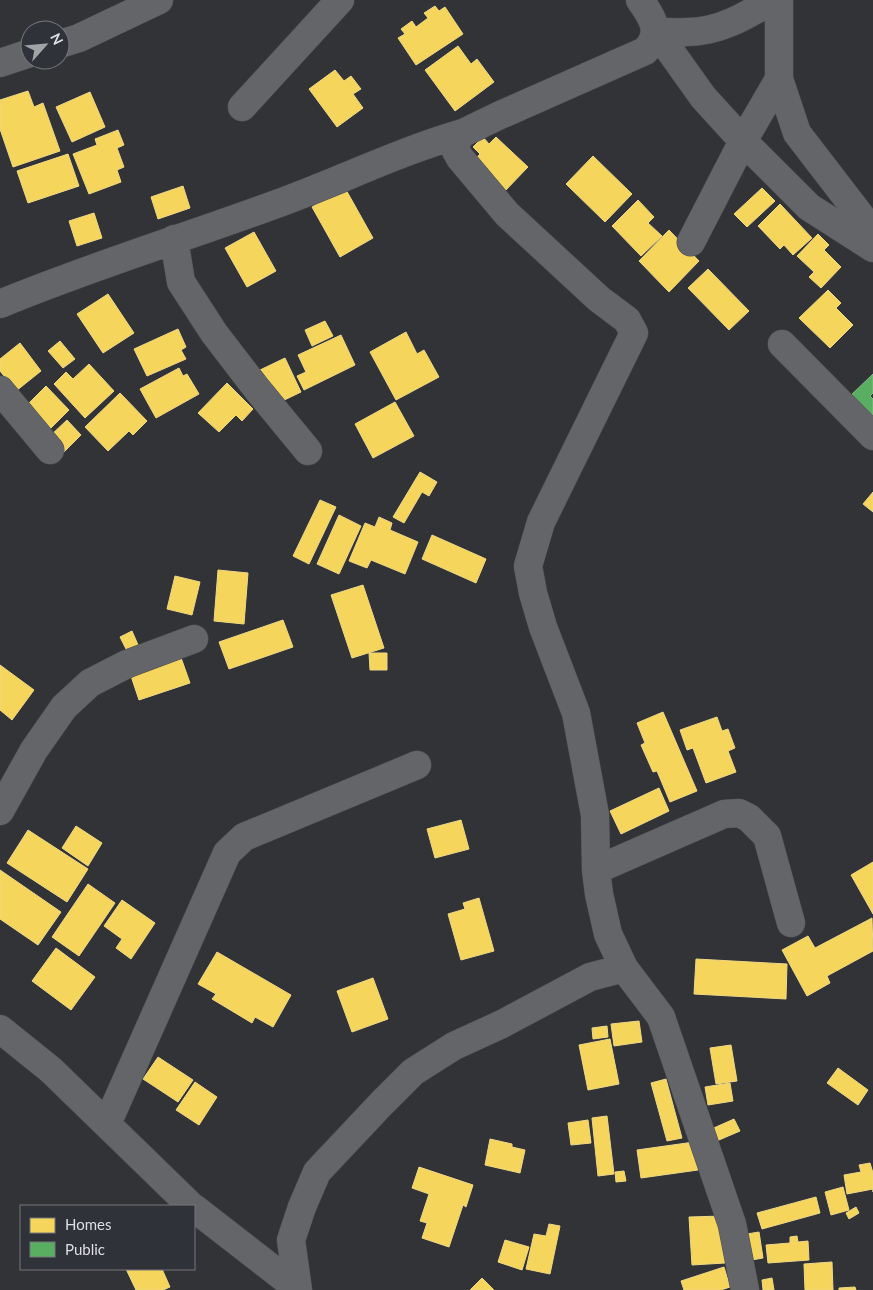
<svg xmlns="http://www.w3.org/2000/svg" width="873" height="1290" font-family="Lato,sans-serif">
  <rect width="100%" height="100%" fill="#323337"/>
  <path fill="#f6d55c" stroke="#efd885" d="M435 6 439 11 445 7 463 34 416 65 398 38 405 34 401 29 412 21 416 27 428 18 424 13Z
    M458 46 471 64 477 59 494 82 455 111 425 70Z
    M335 70 344 81 351 76 361 89 353 94 363 108 337 127 309 89Z
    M28 91 34 107 43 103 60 151 13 167 0 129V100Z
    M90 92 105 127 72 142 56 107Z
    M118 130 124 145 117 148 124 167 117 170 121 182 89 194 73 154 97 145 95 139Z
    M483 137 489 144 496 137 528 167 505 191 473 161 480 154 473 147Z
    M68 154 79 186 28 203 17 171Z
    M593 156 632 194 605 222 566 184Z
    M183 186 190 208 158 219 151 197Z
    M345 188 373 238 340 257 312 207Z
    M762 188 775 201 747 227 734 214Z
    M638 200 654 217 648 223 662 236 641 256 612 226Z
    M780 204 812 238 793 255 784 245 780 249 758 226Z
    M94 213 102 238 77 246 69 221Z
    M669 230 699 261 669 292 639 261Z
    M254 232 276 271 247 287 225 248Z
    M818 234 829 245 824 250 841 267 821 288 809 277 814 272 797 256Z
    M708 269 749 311 729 330 688 288Z
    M828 290 841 303 836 308 853 325 830 348 799 318Z
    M108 294 134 333 103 353 77 314Z
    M325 321 333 336 312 346 305 330Z
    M178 329 186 347 181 350 186 359 147 376 134 349Z
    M406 332 417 354 424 350 439 377 396 400 370 352Z
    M341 335 355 365 304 390 297 376 306 372 298 355Z
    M60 341 75 359 63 368 48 351Z
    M20 343 41 371 16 391 0 371V359Z
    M285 358 301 392 276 404 260 370Z
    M89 364 114 391 85 418 54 384 66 372 73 379Z
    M179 368 183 376 187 374 199 394 156 418 140 389Z
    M227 383 253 409 242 421 236 415 219 432 198 413Z
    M46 386 69 410 49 430 26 406Z
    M120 393 147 421 133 435 129 431 108 451 85 427Z
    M395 402 414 436 373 458 355 424Z
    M67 420 81 435 64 452 50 436Z
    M420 472 437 482 429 496 422 492 404 523 393 517Z
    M873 492V512L863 504Z
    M320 500 336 507 309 564 293 556Z
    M339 515 361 526 339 574 317 564Z
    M379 517 392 523 390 530 418 542 405 574 371 560 367 568 349 561 365 523 375 527Z
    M432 535 486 559 476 583 422 559Z
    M218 570 248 573 244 624 214 621Z
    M175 576 200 582 192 615 167 609Z
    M363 585 384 648 352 658 331 595Z
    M283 620 293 647 229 669 219 642Z
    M132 631 142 654 131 659 120 637Z
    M179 652 190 683 139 700 129 670Z
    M369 653H387V670H370Z
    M0 665 34 690 12 720 0 710Z
    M663 712 697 791 670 802 657 771 653 772 641 745 645 743 637 723Z
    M717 717 722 731 728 729 735 748 728 751 736 772 706 783 693 748 687 750 680 730Z
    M659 788 669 811 621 834 610 811Z
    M461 820 469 849 435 858 427 829Z
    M76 826 102 843 88 866 62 848Z
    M28 830 88 869 67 902 7 863Z
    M873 862V914L851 875Z
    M0 870 61 912 38 945 0 919Z
    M88 884 115 903 79 956 52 937Z
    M479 898 494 951 461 960 448 914 465 909 463 903Z
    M122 900 155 923 131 959 116 948 122 939 104 926Z
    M872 918 873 951 827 976 830 983 807 996 782 950 808 936 815 948Z
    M56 948 95 977 71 1010 32 981Z
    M217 952 291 995 273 1027 255 1017 252 1023 212 999 216 994 198 984Z
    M696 959 787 964 786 999 694 994Z
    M373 978 388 1019 352 1032 337 991Z
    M639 1021 642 1042 614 1046 611 1024Z
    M607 1026 608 1037 593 1039 592 1028Z
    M610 1039 619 1084 588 1090 579 1045Z
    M731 1045 737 1081 716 1084 710 1048Z
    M158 1057 193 1080 178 1102 143 1079Z
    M838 1068 868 1090 858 1105 827 1083Z
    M666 1079 682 1138 667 1141 651 1083Z
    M195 1082 217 1097 199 1125 176 1110Z
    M730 1083 733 1101 708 1105 705 1087Z
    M607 1116 614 1174 598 1176 592 1118Z
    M734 1119 740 1131 712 1143 707 1131Z
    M588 1120 591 1143 571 1145 568 1123Z
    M490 1139 512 1144V1147L525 1150 520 1173 485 1165Z
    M694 1142 698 1170 641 1178 637 1150Z
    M870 1163 873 1173V1192V1189L847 1194 844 1175 861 1172 859 1165Z
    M419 1167 473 1185 466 1207 463 1205 449 1247 422 1238 427 1223 420 1221 429 1194 412 1188Z
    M624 1171 626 1181 616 1182 615 1172Z
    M843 1187 849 1210 831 1215 825 1192Z
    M816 1197 820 1213 762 1229 757 1213Z
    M856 1207 859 1213 849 1219 846 1213Z
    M722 1216 725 1263 692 1265 689 1217Z
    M549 1224 560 1226 550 1274 526 1269 534 1234 546 1236Z
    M759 1232 763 1258 746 1261 741 1235Z
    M797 1236 798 1242 808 1241 809 1260 768 1263 766 1245 790 1243V1237Z
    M505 1240 529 1247 522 1270 498 1262Z
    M832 1262 833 1290H805L804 1264Z
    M724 1267 730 1287 721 1290H684L681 1281Z
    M126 1269H162L170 1287 163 1290H136Z
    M482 1278 494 1290H470Z
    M772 1278 774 1290H763L762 1280Z
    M855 1287 856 1290H839V1288Z"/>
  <path fill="#5aae61" stroke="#82bd88" d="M873 374V393L870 396 873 399V424L848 398Z"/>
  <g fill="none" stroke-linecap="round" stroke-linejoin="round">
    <g stroke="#4e4f52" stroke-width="29">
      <path id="minor" d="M640 0C653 18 663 33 645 51L498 116 463 133 456 141 455 149 460 158 507 214 599 299 627 320 634 333 541 522 528 566 533 593 543 627 576 713 595 815 596 870 599 894 608 934 624 968 661 1017 732 1224 745 1290
        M779 0V79L797 133 873 232
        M656 31 703 97 743 141 809 207 873 248
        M656 31C666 32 677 33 687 32 719 32 746 16 772 0
        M60 44 79 38 159 0
        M0 63 30 53
        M242 107 340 0
        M174 239 181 282 214 333 257 389 308 451
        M691 242 743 141 779 79
        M0 304C89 267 181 239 271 206 336 183 397 152 463 133
        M782 344 873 436
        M0 390 50 450
        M0 811 34 750 64 707 90 683 127 664 194 639
        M596 870 724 814 739 813 749 818 767 836 791 923
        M0 1029 51 1070 191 1206
        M107 1124 227 853 244 837 417 765
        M194 1208 297 1288
        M298 1290 291 1240 302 1207 317 1172 382 1103 413 1072 454 1046 502 1024 590 977 624 968"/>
    </g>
    <use href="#minor" stroke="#646568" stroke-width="28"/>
  </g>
  <rect x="20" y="1205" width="175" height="65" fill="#303239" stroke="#76777d"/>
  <rect x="30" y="1218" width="25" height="15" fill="#f6d55c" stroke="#76777d"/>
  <text x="65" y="1230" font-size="15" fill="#dedfe4">Homes</text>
  <rect x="30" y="1242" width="25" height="15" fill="#5aae61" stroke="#76777d"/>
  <text x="65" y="1255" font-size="15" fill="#dedfe4">Public</text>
  <g transform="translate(45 45) rotate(63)"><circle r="24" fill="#303239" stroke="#76777d"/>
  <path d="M0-4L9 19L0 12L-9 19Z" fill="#a2a3a7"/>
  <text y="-8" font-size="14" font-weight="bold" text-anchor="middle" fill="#dedfe4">N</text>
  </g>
</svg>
